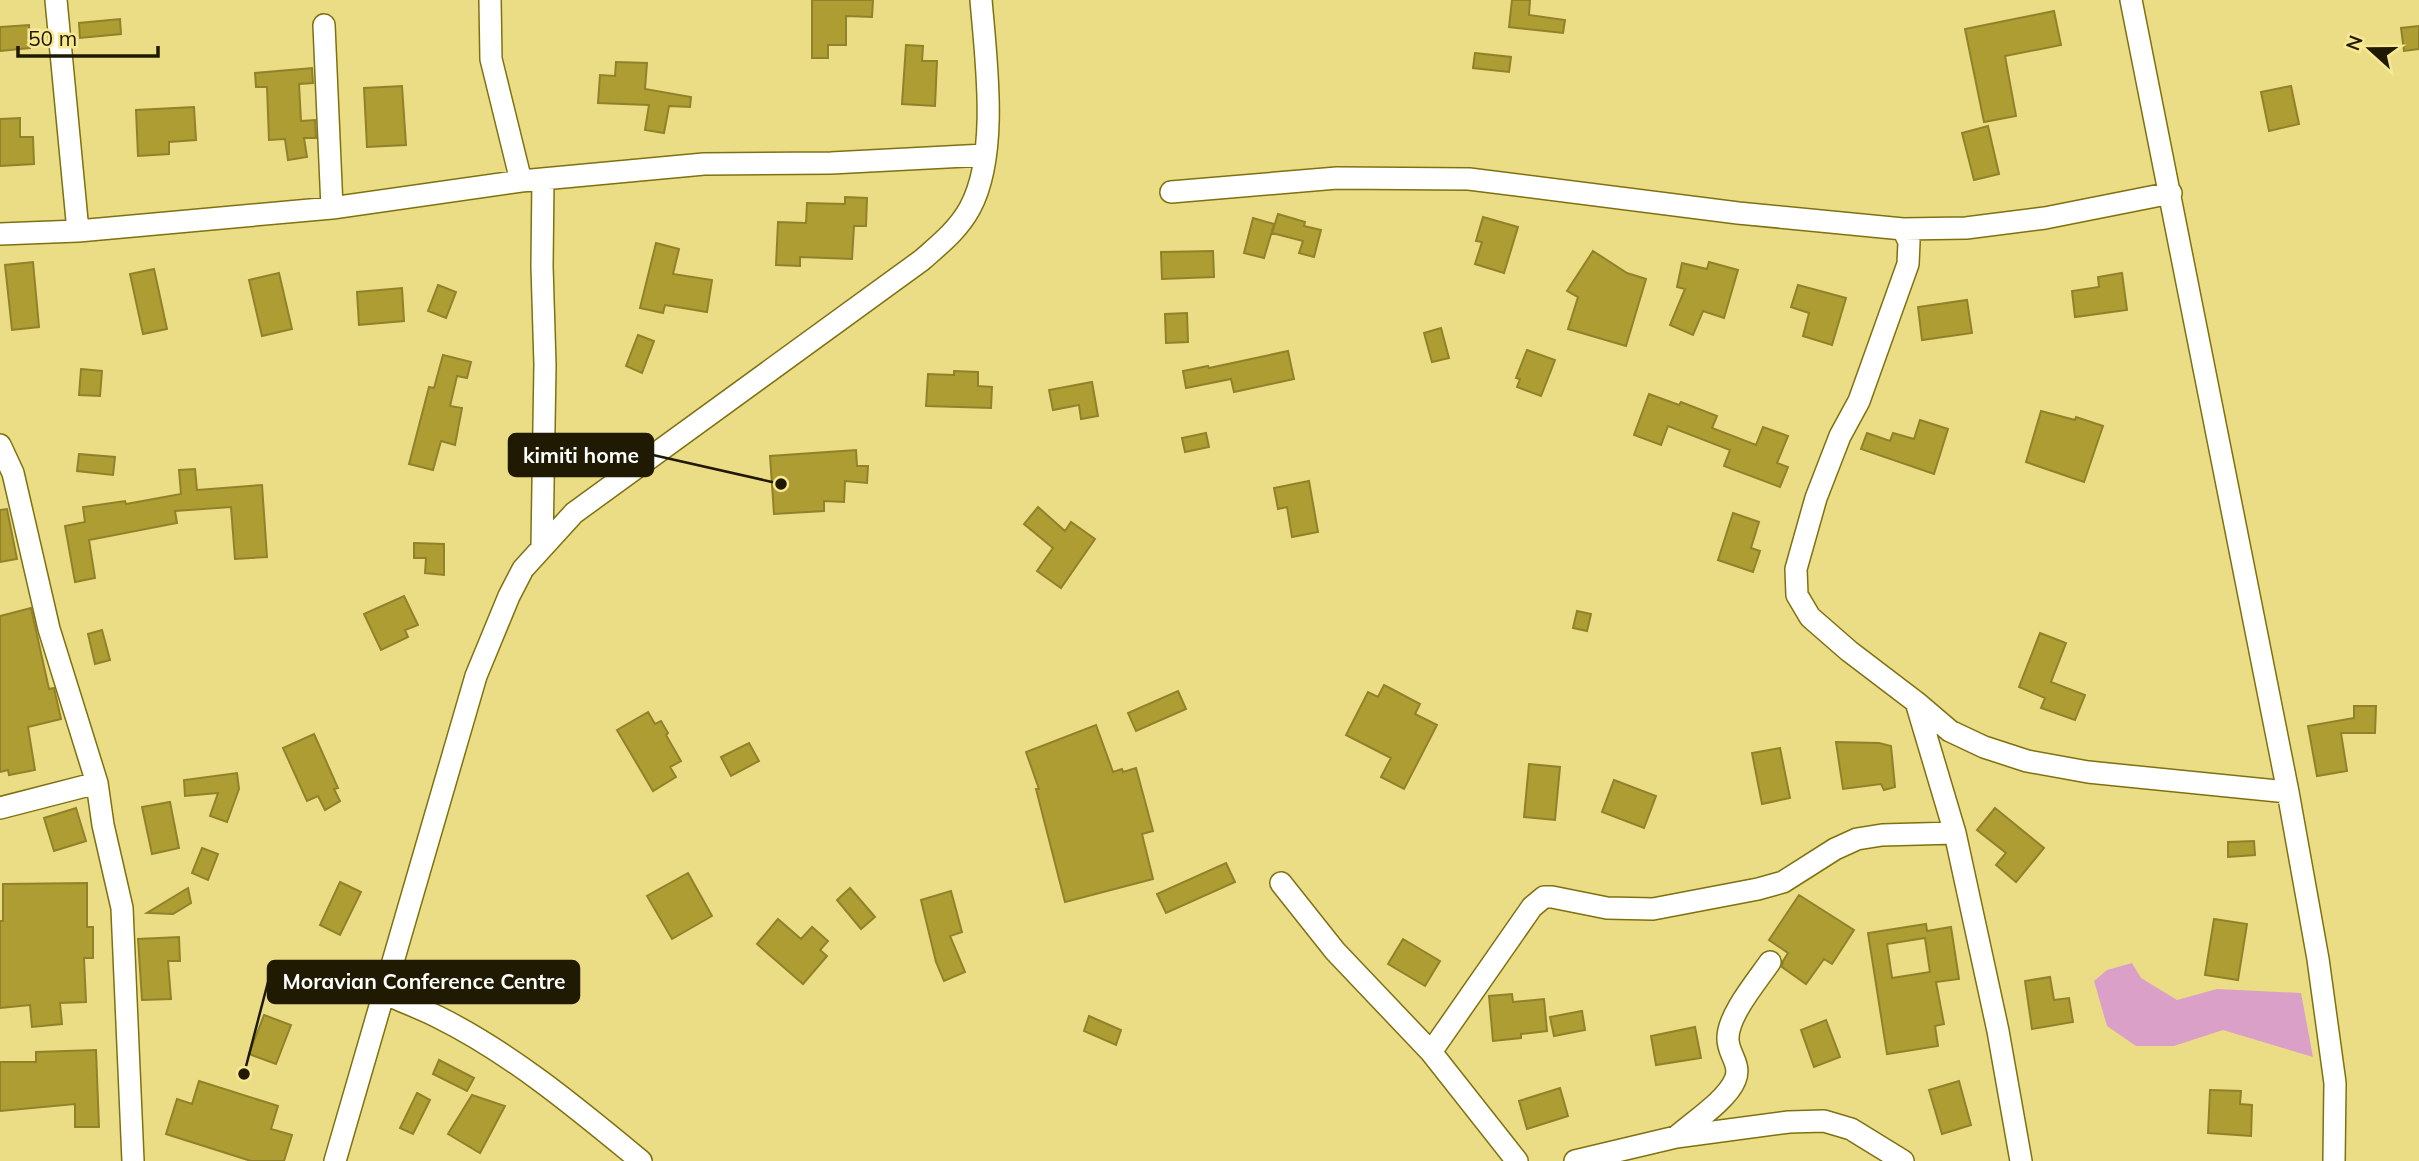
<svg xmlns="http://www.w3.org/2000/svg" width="2419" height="1161" font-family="Mulish,sans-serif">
  <rect width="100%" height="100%" fill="#ebdc86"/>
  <path fill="#dba0c7" d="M2132 963 2141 978 2177 1000 2217 989 2301 993 2313 1057 2223 1030 2174 1046H2136L2107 1026 2094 981 2107 970Z"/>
  <path fill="#ae9d32" stroke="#91822a" stroke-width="2" fill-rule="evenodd" d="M812 0H873L872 17 846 16V45H828V58H812Z
    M1512 0H1530L1529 15 1565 20 1563 33 1509 27Z
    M2054 11 2061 45 2005 56 2016 116 1984 122 1965 29Z
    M120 19 121 34 80 38 79 23Z
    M29 25 30 48 0 51V27Z
    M2419 26V49L2404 51 2401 28Z
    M906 45 923 46 922 61H937L935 106 902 104Z
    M1475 53 1511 57 1509 72 1473 68Z
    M616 62 647 63 645 89 691 97 690 107 669 106 664 133 645 130 649 105 598 103 600 75 615 76Z
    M312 68 313 83 299 84 301 121 315 120 316 138H304L307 157 288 160 285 139 269 140 267 87H256L255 73Z
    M402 86 406 145 367 147 364 88Z
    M2291 86 2299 124 2269 131 2261 92Z
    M194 107 196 140 169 142V154L138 156 136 110Z
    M20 118V137H33L34 164 0 166V119Z
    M1988 126 1999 174 1974 180 1962 133Z
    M845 197 867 198 866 226H854L852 259 800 257V266L776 265 778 222 806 223 807 203 845 204Z
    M1278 214 1305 222 1304 226 1321 230 1314 257 1299 253 1303 241 1272 233Z
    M1483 217 1518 227 1504 273 1475 264 1482 242 1476 241Z
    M1253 218 1274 224 1264 258 1244 253Z
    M656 243 679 249 673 274 712 280 707 312 665 305 663 313 640 308Z
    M1213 251 1214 277 1162 279 1161 252Z
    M1593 251 1627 273 1646 279 1626 346 1568 329 1578 297 1567 291Z
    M33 262 39 327 12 330 5 265Z
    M1709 262 1738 270 1724 318 1703 311 1693 335 1670 325 1685 289 1677 287 1682 263 1707 269Z
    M154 269 167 329 143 334 130 274Z
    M279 273 292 329 262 336 249 280Z
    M2122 273 2127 310 2075 317 2072 291 2099 287 2098 277Z
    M438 285 456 292 446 318 428 311Z
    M1798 285 1846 298 1832 345 1803 336 1809 313 1791 307Z
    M402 288 404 321 359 325 357 292Z
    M1967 300 1972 333 1922 340 1918 307Z
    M1187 313 1188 342 1166 343 1165 314Z
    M1441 328 1449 358 1432 362 1424 333Z
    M638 335 654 341 642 373 626 366Z
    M1527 350 1555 360 1541 396 1517 387 1520 379 1516 378Z
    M1288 351 1294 379 1234 392 1231 379 1186 388 1183 371 1208 366 1209 368Z
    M443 355 471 362 467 378 457 376 450 406 462 408 455 445 441 441 433 470 409 464 429 387 434 388Z
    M81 369 102 371 100 396 79 395Z
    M954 371 978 372V386L992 387 991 408 926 406 928 374 954 375Z
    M1092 382 1098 416 1081 419 1079 405 1053 410 1049 390Z
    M1649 394 1679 405 1681 402 1717 416 1712 428 1756 445 1763 427 1788 436 1777 463 1788 467 1780 487 1724 466 1730 450 1668 426 1661 445 1634 435Z
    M2041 411 2075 420 2076 417 2103 426 2084 482 2026 462Z
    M1920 420 1948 429 1934 474 1861 449 1867 433 1890 441 1893 433 1914 439Z
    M1206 433 1209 447 1185 452 1182 438Z
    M856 450 857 466H868L867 483 845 481 844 502 824 501V511L774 514 770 456Z
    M79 454 115 457 113 475 77 471Z
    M195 469 197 490 262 485 267 557 235 559 231 507 175 511 177 523 89 540 95 578 75 582 65 526 85 522 83 507 125 501 126 504 181 494 179 470Z
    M1309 481 1318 532 1292 537 1287 507 1278 509 1274 488Z
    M1038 507 1065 531 1071 522 1095 539 1061 588 1037 571 1053 548 1024 524Z
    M7 509 17 559 0 562V510Z
    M1733 513 1759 522 1751 548 1760 551 1753 572 1718 560Z
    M414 543 444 544V575L425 573 426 558H414Z
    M404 596 418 625 405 630 408 637 381 650 364 614Z
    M31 608 49 689 54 688 61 719 28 727 35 770 9 775 8 770 0 772V616Z
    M1577 611 1591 614 1587 631 1573 628Z
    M102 630 110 660 95 664 88 634Z
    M2040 633 2066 643 2051 682 2085 695 2075 720 2041 708 2045 698 2019 687Z
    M1384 685 1420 704 1415 714 1437 725 1404 789 1381 777 1391 758 1346 735 1368 692 1378 697Z
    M1178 691 1186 709 1136 731 1128 713Z
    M2354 706H2376L2375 733H2341L2347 771 2317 776 2308 726 2354 718Z
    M648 712 655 724 661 721 668 733 666 735 681 761 670 767 676 777 653 791 617 730Z
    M1096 725 1113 772 1122 769 1123 772 1136 768 1153 831 1142 834 1153 879 1065 902 1036 789H1039L1026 752Z
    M314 734 338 788 334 789 340 801 325 810 318 796 307 801 283 748Z
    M1836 742 1879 743 1891 746 1895 787 1884 790 1881 784 1843 789Z
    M749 743 759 761 731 776 721 757Z
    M1780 748 1790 798 1762 804 1752 753Z
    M1529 764 1560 767 1555 820 1524 817Z
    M237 773 239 789 227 822 210 816 218 793 185 796 184 780Z
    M1614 780 1656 796 1644 828 1602 812Z
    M170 802 179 848 152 854 142 807Z
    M76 808 86 841 54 851 44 818Z
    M1995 808 2044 848 2016 882 1996 865 2006 853 1977 830Z
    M2254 841 2255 855 2228 857V842Z
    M202 848 218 854 208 880 192 873Z
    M1226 863 1235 882 1166 913 1157 894Z
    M688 873 712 916 672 939 647 896Z
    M340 882 361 892 340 935 320 925Z
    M87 883V927H93V958H84L86 1002 60 1003 62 1024 32 1027 30 1005 0 1008V921H3V884Z
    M188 888 191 903 173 914 147 913Z
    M850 888 875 917 861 929 837 900Z
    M951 891 962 932 950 936 965 972 944 981 936 962 921 900Z
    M1799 895 1854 930 1832 964 1824 959 1806 984 1782 967 1783 961 1788 953 1769 940Z
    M778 919 801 939 812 927 828 941 820 950 827 956 803 984 757 944Z
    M2214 919 2247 924 2238 980 2205 975Z
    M1926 924 1927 931 1951 927 1959 979 1936 982 1944 1024 1935 1026 1938 1046 1887 1054 1868 933ZM1925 938 1930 972 1892 978 1887 944Z
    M179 937 180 961H168L171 999 142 1000 138 939Z
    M1403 939 1440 961 1425 986 1388 964Z
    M2050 977 2054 1000 2069 998 2073 1022 2032 1029 2025 981Z
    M1512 994 1513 1002 1544 999 1547 1031 1521 1034V1038L1493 1041 1489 996Z
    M1582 1011 1585 1030 1554 1036 1550 1017Z
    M264 1015 291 1025 276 1064 249 1054Z
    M1089 1016 1121 1030 1116 1045 1084 1031Z
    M1826 1020 1840 1057 1814 1067 1801 1030Z
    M1695 1027 1701 1058 1656 1065 1651 1036Z
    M96 1050 99 1127H75V1104L0 1111V1062H36V1052Z
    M439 1060 474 1078 467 1091 433 1074Z
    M199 1081 278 1106 271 1129 292 1135 284 1161H251L166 1134 177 1099 192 1104Z
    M1959 1081 1971 1125 1942 1134 1929 1090Z
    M1560 1088 1568 1116 1527 1129 1519 1101Z
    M2210 1090 2241 1091 2240 1104 2252 1105 2251 1136 2208 1133Z
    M417 1093 430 1100 413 1134 400 1128Z
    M472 1095 505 1106 480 1153 448 1134Z"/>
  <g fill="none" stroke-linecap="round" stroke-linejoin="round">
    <g stroke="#7f7110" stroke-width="24">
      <path id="minor" d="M56 0 78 231
        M490 0 491 59 521 181
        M2131 0 2288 792 2318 959 2335 1083 2334 1161
        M324 25 332 208
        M1171 192 1337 178 1469 179 1738 213 1903 229 1966 228 2045 218 2171 193
        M1903 229 1909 242 1908 264 1859 401 1840 436 1816 498 1796 569 1797 595 1810 617 1849 651 1916 702 1955 833 1998 1031 2021 1161
        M0 234 78 231 332 208 521 181 704 164 831 163 985 155
        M0 445 13 473 49 629 97 783 103 825 122 908 133 1161
        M542 546 545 365 542 266 543 179
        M1916 702 1950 731 1984 747 2027 761 2088 772 2288 792
        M0 808 97 783
        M1281 883 1335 951 1431 1052 1517 1161
        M383 993C401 1001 420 1008 438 1017 511 1053 578 1109 641 1161
        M1431 1052 1532 907 1544 897H1552L1607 908 1653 909 1758 889 1783 882 1835 849 1857 839 1882 835 1955 833
        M1676 1137C1693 1122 1727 1100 1735 1080 1742 1064 1727 1053 1728 1038 1728 1015 1757 981 1770 962
        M335 1161 476 676 509 596 523 569 574 513 922 260C940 244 958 230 970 208 999 154 986 60 981 0
        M1575 1161 1676 1137 1789 1122 1824 1121 1851 1129 1903 1161"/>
    </g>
    <use href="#minor" stroke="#fff" stroke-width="21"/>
  </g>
  <path fill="none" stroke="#1f1a01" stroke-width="2.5" d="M781 484L653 455M244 1074L268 982"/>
  <g fill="#1f1a01" stroke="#f8e993" stroke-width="2.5">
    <circle cx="781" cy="484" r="7"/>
    <circle cx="244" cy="1074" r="7"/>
  </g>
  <g fill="#1f1a01" stroke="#1f1a01" stroke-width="2.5">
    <rect x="509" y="434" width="144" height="42" rx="7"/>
    <rect x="268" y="961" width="311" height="42" rx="7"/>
  </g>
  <g font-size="21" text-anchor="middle" font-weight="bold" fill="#fff">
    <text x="581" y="463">kimiti home</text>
    <text x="424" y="989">Moravian Conference Centre</text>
  </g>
  <g transform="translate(2370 49) rotate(291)" stroke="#f8e993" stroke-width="5" paint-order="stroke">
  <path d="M0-5L12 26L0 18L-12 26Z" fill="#1f1a01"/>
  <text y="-10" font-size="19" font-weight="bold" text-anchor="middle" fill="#1f1a01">N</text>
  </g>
  <path d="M18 46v10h140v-10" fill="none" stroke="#1f1a01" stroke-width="3.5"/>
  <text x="28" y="46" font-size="21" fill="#1f1a01" stroke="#f8e993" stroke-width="5" paint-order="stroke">50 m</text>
</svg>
